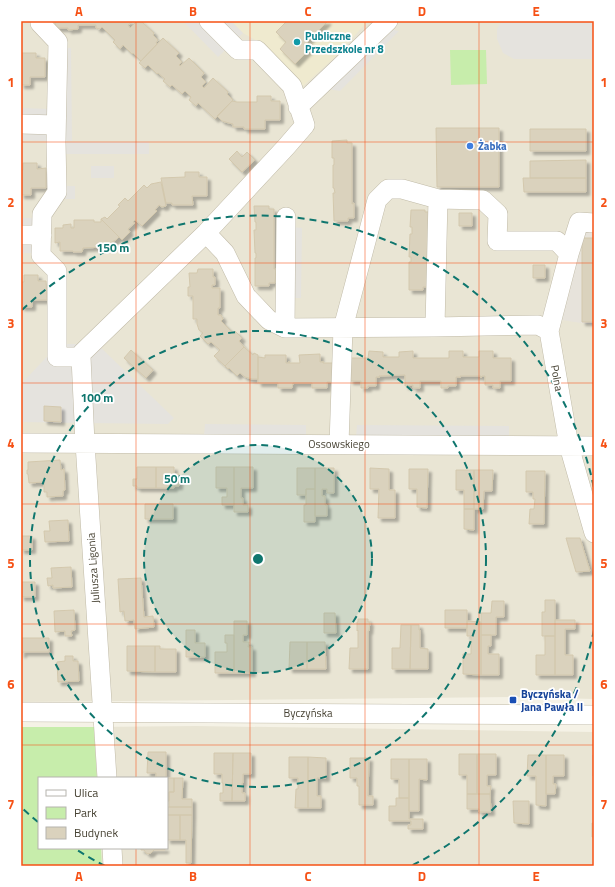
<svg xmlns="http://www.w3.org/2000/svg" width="615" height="887" font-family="'Titillium Web',sans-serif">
  <defs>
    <filter id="shadow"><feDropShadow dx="3.5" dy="3.5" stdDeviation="1" flood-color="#0004"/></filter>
  </defs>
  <rect width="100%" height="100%" fill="#f5f2e6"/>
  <path fill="#e9e5d4" d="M21 21H594V699L517 697 21 702Z
    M196 726 594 732V866H102L101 848H167V778H97L94 727Z"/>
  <path fill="#e7e3db" d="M573 213 594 214V325L542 317Z"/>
  <path fill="#efeacf" d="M231 21H368L332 60 303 86 257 41 243 33Z"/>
  <path fill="#c7edab" d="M450 50H486L487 84 451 85Z
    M21 727H94L97 778H39V848H101L102 866H21Z"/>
  <path fill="#e5e3de" d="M183 21H231L243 33 218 57Z
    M502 21H594V59H514L503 53 497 39V29Z
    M385 28 399 31 340 91 322 88Z
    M59 48H71L72 141H60Z
    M21 108 50 109 49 141 21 140Z
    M62 142H149V154H63Z
    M91 166H114V178H91Z
    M60 186H75V199H60Z
    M21 218H36V253H21Z
    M290 227 302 228 301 298H289Z
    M59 344H78L81 423 21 422V384Z
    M97 344 174 418 168 424 86 423 83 357Z
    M205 424 306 425V436H204Z
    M357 425 509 426V438L356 437Z"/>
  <path fill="#dad2bd" stroke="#d3c8ad" filter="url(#shadow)" d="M55 21H131L132 22 128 25 130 28 137 21H141L154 33 153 35 158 40 156 43 157 44 141 61 133 53 132 54 123 45 120 49 113 42 115 40 102 27 100 29 96 28V25H78V29L68 30V28H55Z
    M287 21H328L307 42 308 43 305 45 304 44V45L309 50 295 64 280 49 286 42 276 32Z
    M163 38 179 53 176 56 182 62 179 65 180 66 189 58 204 73 201 77 206 82 202 86 204 88 213 78 228 92 227 94 233 100 215 119 198 103 196 106 189 100 191 97 185 91 182 94 172 85 170 87 163 81 165 79 158 73 157 74 148 65 145 68 139 63Z
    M22 53H36V58H45V77H30V85H21V59H22Z
    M257 96H271V101H280V120H265V129H244V127H233V124L229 123 222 121 217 116 232 101 237 102H257Z
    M436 128H499V187H437Z
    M530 129H586V151H530Z
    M347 140V143H352V204L354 203V218H348V221H334L333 193H335L334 188H333V165H334V158H332V141Z
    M237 151 242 157 247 152 255 160 242 172 229 159Z
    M586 160V178H530V161Z
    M23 163H37V169L46 168V188H31V195H21V170H23Z
    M185 172H199V177H207V196H192L193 205H172V203H166L161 178 185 177Z
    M523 178H586V192H524Z
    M161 182 166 206 162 207 159 205 155 210 157 211 142 226 135 220 133 222 135 223 128 229 130 232 122 240 101 219 105 217 107 219 120 206 118 205 125 198 128 201 144 185 147 188 151 184Z
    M254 206H269V209H274V269H276L275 283H269V286H255V258H256V253H255L254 230H256V222H255Z
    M411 210H425V212H430L429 287H423V290H409V262H411V257H409L410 234H412V227H410Z
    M459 213H472V226H459Z
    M101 219 119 237 116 240 110 243H105V247L83 248 82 252H73V251H60V242L55 243V228H63V225L71 224V228H74V220H94V222H101Z
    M582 238H594V322H582Z
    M533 265H545V278H533Z
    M198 269H213V277H215V285H212V288H220V308H218V315H221L223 319 221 321 233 333 235 331 242 338 239 341 244 347 225 366 214 356 220 350 211 342 208 344 200 336 203 333 199 330 197 324V319H193V296H188V287H190L189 273H197Z
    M24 275H38V281H46L47 300H32V307H21V282H24Z
    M244 347 253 355 254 353 258 355V379H252L245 377 240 373 237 376 229 368 228 369 225 366Z
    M131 350 153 370 146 378 124 358Z
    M369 351 383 352V357H399V352L413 351V358H449V351H463V357H479V351H493V358H511V381H500V388H493V385H485V376H482L481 378V376H460V378L459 377H456V386H448V388H441V381H420V388H413V385L405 386V375L379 376V378V377H376V386H368V388H361V381H350V358H368Z
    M320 354V362H323V361V363H334L335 382H327V388H312V383H293L292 388H278V383H258V357L265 358V355H286V363H289V361V363H300L299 355Z
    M44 406 61 407V422L44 421Z
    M60 460 61 470 64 469 65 490 63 491V496L47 497V492H44V482L29 483 28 474H27V470H28V462Z
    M137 467H156V488H137V486H133V479H137Z
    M156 467H174V474H179V486H174V488H156Z
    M216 467H234V505H222V497H227V488H216Z
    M234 467H253V488H241V498H243V505H248V512H234Z
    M297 468H315V489H306V495H297Z
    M315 468H334V493H327V489H322V496H325V505H327V516H315Z
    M370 468 389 469V490H395V518H378L379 489H370Z
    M409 469H428L427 508 417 507V489H409Z
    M456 470H474V509H464V490H456Z
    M474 470H493L492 491H484L483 509H474Z
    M526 471H545L544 524H529L530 509H534L535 499H533V492H526Z
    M306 489H315V522H304V505H306Z
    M145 504H173V519H145Z
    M464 509H474V530L464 529Z
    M68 520 69 541 45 542 44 531H50L49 521Z
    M21 536H32V550H21Z
    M566 538H580L590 571 576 572Z
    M71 567 72 587 53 588V585L48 586 47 578H52L51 568Z
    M141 578 144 617 153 616 154 627 135 629 134 620 125 621 124 611 120 612 118 579Z
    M21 582H35V597H21Z
    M545 600H555V636H542V612H545Z
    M492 601H504V617H496V635H481V613H491Z
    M74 610 75 630 71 631 72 636H65V631L55 632 54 611Z
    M445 610H467V628H445Z
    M324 613H335L336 633H324Z
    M358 619H368V622H370L369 631H368V669H349L350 648H358V630L357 631V622H358Z
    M555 620H575V629H565V655H573V675H555Z
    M234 621H247V635H243V642H249L248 647H252V673H234Z
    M467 621 481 622V675L463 674V654H471V636H467Z
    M401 625H411L410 669H392V648H400Z
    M411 625H419V630H420V648L428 649V669H410Z
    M186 630H195V643H205V657H186Z
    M225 635H234V673H215V652H227V643H225Z
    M481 635H491V646H488V654H499V675H481Z
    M545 636H555V675H536V655H545Z
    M21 638H49V652H23V654H21Z
    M290 642H307V669H289Z
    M307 642H325L326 669H307Z
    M127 646H155V672L127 671Z
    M155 646H160V649H176V672H155Z
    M65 656H73V661H78L79 681 58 682 57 662 65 661Z
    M148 752H166V778H156V773H147Z
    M214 753H233L232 801H220V793H223V783H222V774H214Z
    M233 753H251V774H243V783H242V793H245V801H232Z
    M459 754H477V794H467V775H459Z
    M477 754H496V775H487V786H491L490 794H477Z
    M528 755H546V806L536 805V776H527Z
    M546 755H564V776H553V784H556L555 794H546Z
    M593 755H594V776H593Z
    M289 757H308V808H295L296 789H298V778H289Z
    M308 757 326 758V778H317V796H321V808H308Z
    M350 758H369L368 796H373V805H359V786H357V778H350Z
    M391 759H409V798H399V779H391Z
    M409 759H427V780L419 779V811H409Z
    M167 778H174V792H169V801H167Z
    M174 778H183L182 799H192V807H169V792H174Z
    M467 794H490L491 812H479V809H467Z
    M396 798H409V819H423V829H408V825H411V821H389V806H396Z
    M513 801H529V824L514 823Z
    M167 807H192V815H167Z
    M167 815H180V840H167Z
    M180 815H192L191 863H186V840H180Z
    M592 823H594V837H592Z
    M141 848H165V850H154L151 853 148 854 146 853 144 850H141Z"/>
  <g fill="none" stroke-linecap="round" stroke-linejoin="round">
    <g stroke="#c1bba8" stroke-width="20">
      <path id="minor" d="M40 21V23L58 42 56 142 57 192 42 214 41 255 57 271V357H81
        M298 107 388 21
        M21 124 56 125
        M286 217 285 328 435 327 538 325 549 331
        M594 223 579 222 569 254 549 331 569 446 594 533
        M206 233 225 253 246 296 269 320 285 328
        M21 235H42
        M435 327 438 199 483 200 498 214 497 241H557L569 254
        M81 357 82 353 206 233 286 147 305 125 292 86 257 50H238L209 21
        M81 357 85 443 107 778
        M21 443 594 446
        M339 444 343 328 377 200 388 189H402L438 199
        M21 712 594 715
        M112 848 113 866"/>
    </g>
    <use href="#minor" stroke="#fff" stroke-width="19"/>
  </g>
  <path fill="none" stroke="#f65115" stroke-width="1" stroke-opacity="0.55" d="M136 21V778M250 21V866M365 21V866M479 21V866M21 142H594M21 263H594M21 383H594M21 504H594M21 624H594M21 745H594M136 848V866"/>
  <circle cx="258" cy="559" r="114" fill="#0f766e" fill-opacity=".12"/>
  <g fill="none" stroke="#0f766e" stroke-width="2" stroke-dasharray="7 5">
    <circle cx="258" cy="559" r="114"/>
    <circle cx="258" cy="559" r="228"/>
    <path d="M594 630A343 343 0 0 1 411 866M105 866A343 343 0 0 1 74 848M38 822A343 343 0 0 1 22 808M22 310A343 343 0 0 1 594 488"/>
  </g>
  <circle fill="#0f9aa8" stroke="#fff" stroke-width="1.5" cx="297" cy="42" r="4"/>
  <circle fill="#3f7fe0" stroke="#fff" stroke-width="1.5" cx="470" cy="146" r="4"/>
  <rect fill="#1a4fb4" stroke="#fff" stroke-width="1.5" x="509" y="696" width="8" height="8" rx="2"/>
  <g text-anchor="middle" stroke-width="3.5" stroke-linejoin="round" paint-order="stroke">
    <g font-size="11" font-weight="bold" fill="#0d838f" stroke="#fff" text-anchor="start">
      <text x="305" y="40">Publiczne<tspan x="305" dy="13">Przedszkole nr 8</tspan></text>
    </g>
    <g font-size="11" font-weight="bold" fill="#366cbe" stroke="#fff" text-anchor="start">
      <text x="478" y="150">Żabka</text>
    </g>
    <g font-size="11" fill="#484334" stroke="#fff">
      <text transform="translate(557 378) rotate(80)" y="4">Polna</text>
      <text x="339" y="448">Ossowskiego</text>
      <text transform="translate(93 568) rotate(-94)" y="4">Juliusza Ligonia</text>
      <text x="308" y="717">Byczyńska</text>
    </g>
    <g font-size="11" font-weight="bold" fill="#164399" stroke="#fff" text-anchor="start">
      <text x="521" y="698">Byczyńska /<tspan x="521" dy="13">Jana Pawła II</tspan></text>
    </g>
  </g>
  <circle cx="258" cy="559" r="6" fill="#0f766e" stroke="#fff" stroke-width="2"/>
  <g font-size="12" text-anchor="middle" font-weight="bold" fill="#0f766e" stroke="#fff" stroke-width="3.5" stroke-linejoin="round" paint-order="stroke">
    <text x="113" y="252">150 m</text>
    <text x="97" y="402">100 m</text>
    <text x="177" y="483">50 m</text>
  </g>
  <rect width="615" height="887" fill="none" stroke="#ffffff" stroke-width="44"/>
  <rect x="38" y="777" width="130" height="72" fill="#ffffff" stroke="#b6b4ae"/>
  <rect x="46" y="790" width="20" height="6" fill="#ffffff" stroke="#b6b4ae"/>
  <text x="74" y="797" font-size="12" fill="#484334">Ulica</text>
  <rect x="46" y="807" width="20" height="12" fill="#c7edab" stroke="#b6b4ae"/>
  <text x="74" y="817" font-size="12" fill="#484334">Park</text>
  <rect x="46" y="827" width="20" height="12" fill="#dad2bd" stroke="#b6b4ae"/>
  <text x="74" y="837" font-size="12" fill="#484334">Budynek</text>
  <rect x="22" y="22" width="571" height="843" fill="none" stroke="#f65115" stroke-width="1.5"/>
  <g font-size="13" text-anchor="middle" font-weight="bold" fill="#f65115">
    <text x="79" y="16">A</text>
    <text x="193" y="16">B</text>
    <text x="308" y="16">C</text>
    <text x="422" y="16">D</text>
    <text x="536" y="16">E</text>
    <text x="11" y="87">1</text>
    <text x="604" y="87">1</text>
    <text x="11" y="207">2</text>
    <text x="604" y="207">2</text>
    <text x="11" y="328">3</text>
    <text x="604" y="328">3</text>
    <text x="11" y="448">4</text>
    <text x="604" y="448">4</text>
    <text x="11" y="568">5</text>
    <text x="604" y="568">5</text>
    <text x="11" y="689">6</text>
    <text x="604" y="689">6</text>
    <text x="11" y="809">7</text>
    <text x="604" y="809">7</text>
    <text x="79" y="881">A</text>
    <text x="193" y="881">B</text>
    <text x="308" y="881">C</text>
    <text x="422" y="881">D</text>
    <text x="536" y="881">E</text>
  </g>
</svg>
